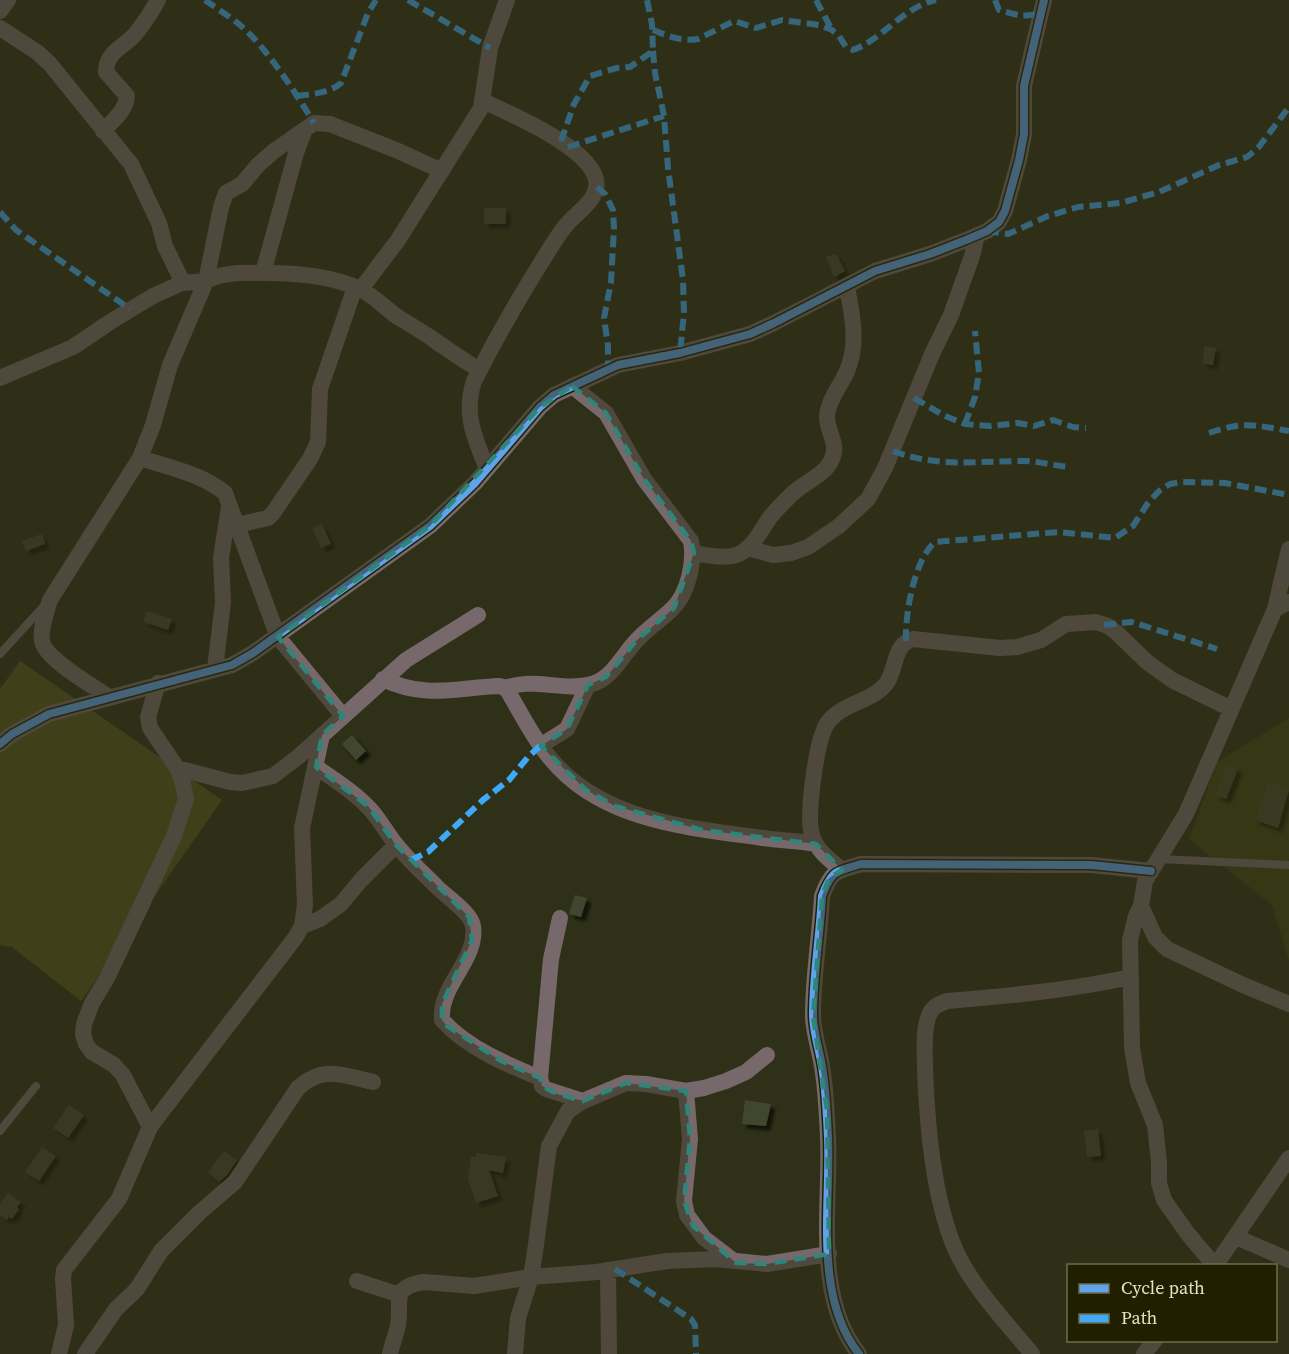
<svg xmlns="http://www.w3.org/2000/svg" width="1289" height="1354" font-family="'Source Serif 4',serif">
  <defs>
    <filter id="shadow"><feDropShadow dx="4.5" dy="4.5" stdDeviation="1.5" flood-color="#0009"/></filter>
  </defs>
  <rect width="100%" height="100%" fill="#2f3018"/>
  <path fill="#3f4012" d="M1289 718V961L1272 905 1189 839 1217 762Z"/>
  <path fill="#52541c" d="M20 661 222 800 81 1001 12 947 0 945V689Z"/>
  <path fill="#41472e" filter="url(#shadow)" d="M484 208H506V224H484Z
    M836 254 845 271 834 277 826 257Z
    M1205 346 1216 348 1213 365 1202 363Z
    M322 524 331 544 321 548 312 528Z
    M42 534 45 544 26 551 22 541Z
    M147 611 172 619 168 630 143 622Z
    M352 735 366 751 356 760 342 744Z
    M1227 765 1238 769 1226 799 1215 795Z
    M1268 782 1289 789 1278 828 1255 820Z
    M575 895 587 898 581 917 569 914Z
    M745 1100 771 1104 766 1126 742 1124Z
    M69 1105 84 1115 68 1138 53 1128Z
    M1098 1129 1101 1156 1087 1157 1084 1131Z
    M42 1147 56 1156 39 1181 25 1172Z
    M224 1151 237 1160 227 1175 219 1182 208 1172Z
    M476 1153 506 1157 503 1173 489 1170 498 1196 476 1203 468 1179 471 1157H476Z
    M8 1193 21 1202 17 1207 19 1209 12 1219 9 1217 7 1220 0 1215V1204Z"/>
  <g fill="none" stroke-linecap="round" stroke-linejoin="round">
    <path stroke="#77686b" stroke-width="8" d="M0 654 43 607
      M1159 859 1289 865
      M0 1131 36 1086"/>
    <path stroke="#77686b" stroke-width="16" d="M0 11 8 0
      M0 28 37 52 50 64 131 164 159 223 165 246 183 283
      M483 101C513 115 582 144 595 176 603 197 578 211 567 224 556 237 548 252 539 266 516 303 494 342 474 381 463 415 475 438 487 469
      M103 131C113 120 126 111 127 96L106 72C106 50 126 47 137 32 145 22 152 11 158 0
      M263 273 296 153 305 129
      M361 289 398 240 481 108 490 48 507 0
      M0 378 73 347 110 322 153 296 182 283 206 281 221 207 226 193 242 184 258 165 274 151 314 123 330 124 340 128 396 150 442 171
      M140 458C168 467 202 474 225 493L278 637 343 716
      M237 525 268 518 273 513 310 459 318 442 320 389 355 287
      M747 548 773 555 791 553 808 547 839 526 868 499 885 468 932 354 951 315 972 256 977 235
      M694 553C708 555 726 560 739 554 754 547 762 528 771 516 777 509 784 502 790 496 802 483 824 476 831 461 840 444 827 433 827 417 827 402 841 385 847 371 859 343 852 315 847 286
      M1289 602 1275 609 1186 814 1145 881 1141 906 1155 937 1167 949 1243 985 1289 1004
      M1275 609 1289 549
      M215 669 223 602 221 558 229 507
      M383 679C425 699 455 688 499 686L506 688C522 715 537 746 559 768 611 822 692 828 762 838 780 841 798 840 816 844
      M506 688C534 677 564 692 592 684 613 678 623 654 637 640 648 628 661 620 672 609 688 594 695 562 691 541L644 479 606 413 572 386
      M109 697C93 686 45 659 42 641 40 628 46 613 50 600L140 458 153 425 170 365 206 281C226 271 246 273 269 273 300 273 330 276 358 288 372 294 384 307 395 315 408 324 422 331 434 340 449 350 464 361 480 370
      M0 744 12 734 49 714 232 665 253 653 430 526 475 483 540 407 554 395 618 365 680 353 750 334 774 323 875 271 930 254 966 240 987 231 999 222 1005 211 1019 160 1024 134V86L1044 0
      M540 746 567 729 588 685
      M316 767C333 779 352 790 367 806 378 816 385 831 395 843 406 858 422 872 436 886 445 896 471 912 473 926 478 960 439 985 442 1020 467 1048 506 1064 540 1078
      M177 768 230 782 242 783 273 776 298 757 406 660 478 615
      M842 870C830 860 816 850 812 835 806 817 816 748 824 730 825 725 831 718 835 715 849 703 874 699 886 684 897 669 893 644 913 639L1000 648 1017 647 1041 640 1066 624 1096 622 1108 626 1117 633 1147 662 1172 680 1231 709
      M1141 906 1136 916 1130 940 1132 1048 1138 1083 1155 1125 1159 1162V1183L1164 1200 1188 1234 1215 1266
      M560 918 551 959 540 1078 542 1086 546 1089 583 1101
      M302 926 320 919 341 904 361 880 396 845
      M686 1091 690 1139 684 1201 687 1215 704 1238 734 1261
      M150 1127 123 1075 114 1065 92 1052 86 1044 83 1034 84 1024 92 1003 107 978 174 836 186 799 183 784 177 768 150 728 148 717 158 683
      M1236 1237 1289 1260
      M1215 1266 1289 1158
      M608 1270 609 1354
      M357 1281 397 1294 400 1292
      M59 1354 66 1325 63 1279 64 1270 119 1199 150 1127 295 938 302 926 305 905 302 828 322 735
      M85 1354 116 1309 137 1289 161 1251 199 1213 235 1182 298 1088C323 1065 342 1075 373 1082
      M390 1354C392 1344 396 1335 398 1325 402 1301 390 1287 424 1282L474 1286 531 1277 597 1272 667 1261 716 1259 767 1264 829 1254
      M515 1354 518 1318 531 1277 535 1252 549 1146 568 1111 583 1101 626 1083 646 1084 686 1091 704 1088 726 1081 746 1072 767 1055
      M859 1354C813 1296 831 1205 828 1137 827 1116 826 1094 823 1073 821 1054 813 1034 813 1015 813 976 820 935 822 896 832 870 835 872 861 864L1091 865 1151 871
      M1032 1354C1007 1323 973 1288 956 1251 933 1199 927 1125 925 1068 925 1052 923 1033 928 1018 931 1007 937 1005 947 1001 1008 996 1071 990 1131 977
      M1144 1354 1155 1340"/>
    <path stroke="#3fa9f5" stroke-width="6" stroke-dasharray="12 6" stroke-linecap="butt" d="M205 0C216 8 229 16 240 25 267 48 295 92 314 123
      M408 0 490 48
      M816 0 832 30
      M995 0 999 10 1021 16 1040 14
      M653 30C668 36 681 42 698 39L734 21 756 28 782 20 819 25 832 30 839 36 846 47 853 50C883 39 903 7 936 0
      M653 51 655 73 664 116 668 168 683 280 684 313 680 353
      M297 96C312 94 330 93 341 83L368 13 376 0
      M561 141 574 104 590 76 617 68 630 67 653 51 652 24 647 0
      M568 147 664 116
      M597 187 605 194 613 210 614 228 611 282 604 318 608 346V369
      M0 212 16 230 130 309
      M987 231 1008 234 1048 216 1078 207 1120 203 1159 192 1219 165 1247 157 1258 148 1289 107
      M914 398 945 416 965 424 990 426 1018 423 1034 426 1053 420 1073 427 1086 428
      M965 424 975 397 979 373 975 331
      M1209 433C1244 421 1254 425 1289 431
      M893 451C938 468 976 461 1023 461 1039 461 1054 466 1070 467
      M1104 625 1132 622 1217 649
      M906 641C905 614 914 560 935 542L1059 532 1115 538 1133 526 1148 503 1159 491 1170 484 1182 482 1225 483 1289 495
      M411 860 428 852 483 800 509 780 528 757 540 746
      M615 1269 691 1319 695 1325 696 1354"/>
    <g stroke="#202000" stroke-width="11">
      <path id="cycleway" d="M0 744 12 734 49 714 232 665 253 653 430 526 475 483 540 407 554 395 618 365 680 353 750 334 774 323 875 271 930 254 966 240 987 231 999 222 1005 211 1019 160 1024 134V86L1044 0
        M859 1354C813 1296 831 1205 828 1137 827 1116 826 1094 823 1073 821 1054 813 1034 813 1015 813 976 820 935 822 896 832 870 835 872 861 864L1091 865 1151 871"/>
    </g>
    <use href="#cycleway" stroke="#60a3ed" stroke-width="8"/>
  </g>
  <path d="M0 0H1289V1354H0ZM572 386 606 413 644 479 691 541 694 553 674 608 637 640 606 677 588 685 567 729 541 746 586 790 615 806 702 830 816 844 842 870 829 878 822 896 813 1016 827 1111 829 1254 767 1264 736 1263 693 1226 684 1201 690 1139 686 1091 626 1083 583 1101 557 1094 542 1086 540 1078 501 1061 447 1026 442 1020V1004L472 940 469 917 396 845 368 806 316 767 322 735 343 716 278 637 430 526 540 407Z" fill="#2f3018" fill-opacity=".55" fill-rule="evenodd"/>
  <path fill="none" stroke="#2e867a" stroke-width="4.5" stroke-dasharray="12 8" stroke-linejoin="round" d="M572 386 606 413 644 479 691 541 694 553 674 608 637 640 606 677 588 685 567 729 541 746 586 790 615 806 702 830 816 844 842 870 829 878 822 896 813 1016 827 1111 829 1254 767 1264 736 1263 693 1226 684 1201 690 1139 686 1091 626 1083 583 1101 557 1094 542 1086 540 1078 501 1061 447 1026 442 1020V1004L472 940 469 917 396 845 368 806 316 767 322 735 343 716 278 637 430 526 540 407Z"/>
  <rect x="1067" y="1264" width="210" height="78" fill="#202000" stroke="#6d6e4b" stroke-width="1.5"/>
  <rect x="1079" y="1284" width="30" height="9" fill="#60a3ed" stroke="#6d6e4b" stroke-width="1.5"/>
  <text x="1121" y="1294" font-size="18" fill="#e1e4bc">Cycle path</text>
  <rect x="1079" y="1314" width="30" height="9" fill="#3fa9f5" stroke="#6d6e4b" stroke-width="1.5"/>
  <text x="1121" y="1324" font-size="18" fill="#e1e4bc">Path</text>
</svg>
